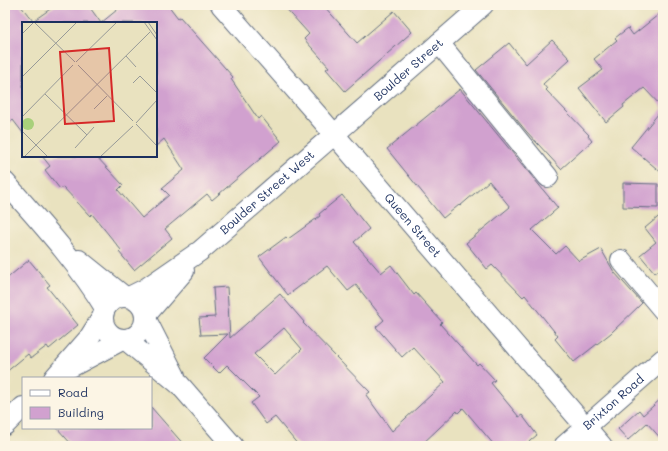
<svg xmlns="http://www.w3.org/2000/svg" width="668" height="451" font-family="Mali,sans-serif">
	<rect width="100%" height="100%" fill="#fcf5e5"/>
	<filter id="ink" filterUnits="userSpaceOnUse"><feTurbulence type="fractalNoise" baseFrequency=".025" numOctaves="2"/><feDisplacementMap in="SourceGraphic" scale="8" xChannelSelector="R" yChannelSelector="G"/><feConvolveMatrix kernelMatrix="1 2 1 2 8 2 1 2 1" color-interpolation-filters="sRGB"/></filter>
	<filter id="wash" filterUnits="userSpaceOnUse"><feTurbulence type="fractalNoise" baseFrequency=".012" numOctaves="4" result="noise"/><feDisplacementMap in="SourceGraphic" scale="16" xChannelSelector="R" yChannelSelector="G"/><feGaussianBlur stdDeviation="0.9" result="paint"/><feColorMatrix in="noise" values="0 0 0 0 0 0 0 0 0 0 0 0 0 0 0 0 0 1.4 0 .05"/><feComposite in="paint" operator="in"/></filter>
	<g filter="url(#wash)">
		<rect width="100%" height="100%" fill="#e9e2bf"/>
		<g id="blocks">
			<path fill="#d1a1cf" fill-rule="evenodd" d="M5 5H20L33 21 56 5H88L101 23H23V133L13 120 5 126Z
				M123 5H168L178 18 180 17 233 77 231 79 258 119 261 116 281 141 212 200 207 194 165 229 172 238 134 270 119 252 121 250 92 214 90 216 63 187 60 189 45 170 50 166 42 156H96L123 185 118 190 142 218 169 195 162 188 184 170 164 139 156 146V23H101Z
				M283 5H323L357 43 394 11 412 32 345 91 326 69 329 67 304 39 309 34Z
				M663 11V174L631 147 663 108 644 88 623 105 624 107 606 122 579 88 603 70 594 59 617 40 615 38 628 28 633 35Z
				M552 40 570 59 543 84 547 89 546 90 589 135 588 136 592 141 561 169 526 131 476 70 509 43 526 64Z
				M460 89 558 208 532 230 556 254 565 246 579 261 601 249 614 272 642 303 611 333 574 362 555 339 558 336 525 295 523 297 492 265 487 269 466 243 510 207 489 181 460 206 459 205 443 218 387 149Z
				M623 183 658 184V208L623 207Z
				M342 195 369 229 354 242 381 273 391 265 414 295 416 293 442 322 440 324 477 365 479 363 495 380 491 383 519 417 522 415 537 435 524 446H495L463 408 458 413 457 411 420 446H299L275 417 266 424 251 403 259 397 227 365 219 373 204 358 228 334 201 335 199 318 215 317 213 288 227 287 230 338 280 294 304 322 303 323 370 392 366 395 392 431 445 382 413 347 402 357 376 327 384 320 356 285 348 291 327 266 288 295 259 257 286 237 288 239 320 216 319 214ZM284 328 302 349 275 375 254 354Z
				M663 213V267L655 273 640 255 656 242 645 228Z
				M29 260 50 285 47 287 78 325 49 349 47 346 31 358 28 354 5 373V280Z
				M663 397V441L647 423 628 440 618 429 639 410 643 415Z
				M151 407 185 446H73L57 428H151Z"/>
		</g>
	</g>
	<g filter="url(#ink)">
		<use href="#blocks" fill-opacity="0" stroke="#636e80" stroke-width="1"/>
		<g fill="none" stroke-linecap="round" stroke-linejoin="round">
			<g stroke="#636e80" stroke-width="22">
				<g id="minor">
					<path id="s1" d="M221 5 321 119 602 446"/>
					<path d="M439 43 548 177"/>
					<path d="M5 182C40 222 77 262 105 308"/>
					<path d="M79 260 125 297"/>
					<path d="M621 260 663 310"/>
					<circle cx="124" cy="318" r="21"/>
					<path id="s2" d="M129 297 145 289 200 251 483 5"/>
					<path d="M146 315 184 271"/>
					<path d="M146 319 175 376"/>
					<path d="M126 340 180 385 233 446"/>
					<path d="M69 368 122 340"/>
					<path d="M54 378 89 338 103 316"/>
					<path d="M5 425 23 407"/>
					<path id="s3" d="M564 446 663 359"/>
				</g>
			</g>
			<use href="#minor" stroke="#fff" stroke-width="20"/>
		</g>
	</g>
	<g text-anchor="middle" stroke-width="3.5" stroke-linejoin="round" paint-order="stroke">
		<g font-size="12" fill="#1b2f5e" stroke="#fcf5e5">
			<text dy="4" stroke="none"><textPath href="#s2" startOffset="361">Boulder Street</textPath></text>
			<text dy="4" stroke="none"><textPath href="#s2" startOffset="174">Boulder Street West</textPath></text>
			<text dy="4" stroke="none"><textPath href="#s1" startOffset="292">Queen Street</textPath></text>
			<text dy="4" stroke="none"><textPath href="#s3" startOffset="66">Brixton Road</textPath></text>
		</g>
	</g>
	<g transform="translate(22 22)">
		<rect width="135" height="135" fill="#e9e2bf"/>
		<path d="M0 102a6 6 0 1 1 12 0a6 6 0 1 1-12 0Z" fill="#a8d07b"/>
		<path fill="none" stroke="#979a98" stroke-width="1" d="M122 0 135 18M126 0 135 13M0 12 12 0 53 40M104 34 114 45M54 40 95 0M56 43 111 99M0 55 55 0M111 61 118 54 135 71M23 72 65 113M72 87 85 74M0 95 51 43M114 101 135 78M114 102 135 124M0 109 14 123M14 123 26 135M53 126 72 105M2 135 128 10M78 135 111 104"/>
		<path fill="#d62828" fill-opacity="0.15" stroke="#d62828" stroke-width="2" d="M87 26 92 99 43 102 38 30Z"/>
		<rect width="135" height="135" fill="none" stroke="#1b2f5e" stroke-width="2"/>
	</g>
	<rect width="668" height="451" fill="none" stroke="#fcf5e5" stroke-width="20"/>
	<rect x="22" y="377" width="130" height="52" fill="#fcf5e5" stroke="#a2a6af"/>
	<rect x="30" y="390" width="20" height="6" fill="#ffffff" stroke="#a2a6af"/>
	<text x="58" y="397" font-size="12" fill="#1b2f5e">Road</text>
	<rect x="30" y="407" width="20" height="12" fill="#d1a1cf" stroke="#a2a6af"/>
	<text x="58" y="417" font-size="12" fill="#1b2f5e">Building</text>
</svg>
